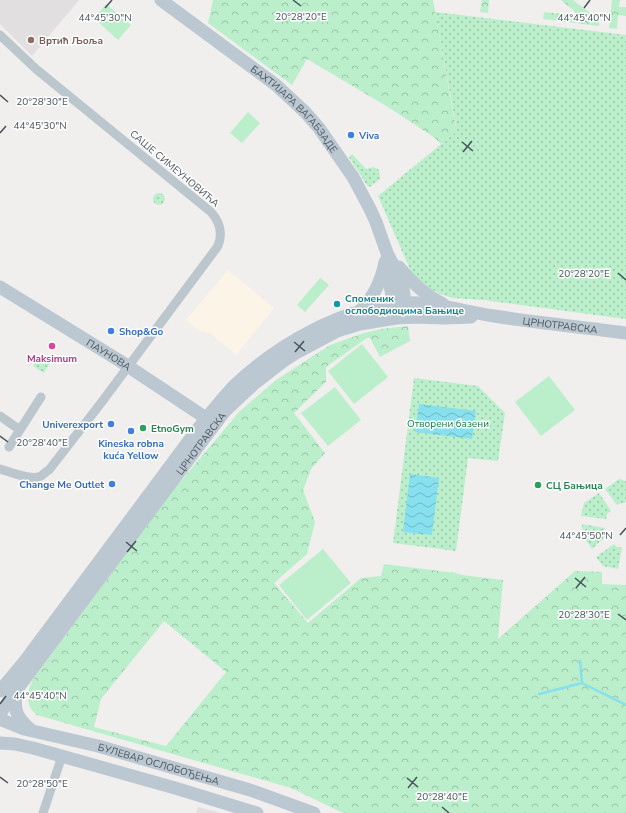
<svg xmlns="http://www.w3.org/2000/svg" width="626" height="813" font-family="'Nunito Sans',sans-serif">
	<defs>
		<pattern id="grass-dots" width="8" height="8" patternUnits="userSpaceOnUse"><rect width="8" height="8" fill="#bbefcb"/><path d="M2 2h.1M6 6h.1" fill="none" stroke="#9ac4a8" stroke-width="1.8" stroke-linecap="round"/></pattern>
		<pattern id="forest-crowns" width="20" height="18" patternUnits="userSpaceOnUse"><rect width="20" height="18" fill="#bbefcb"/><path d="M2 6a3 3 0 1 1 6 0M12 15a3 3 0 1 1 6 0" fill="none" stroke="#9ac4a8"/></pattern>
		<pattern id="water-waves" width="16" height="10" patternUnits="userSpaceOnUse"><rect width="16" height="10" fill="#87e0ed"/><path d="M0 5q4-4 8 0t8 0" fill="none" stroke="#70b8c3"/></pattern>
	</defs>
	<rect width="100%" height="100%" fill="#f1eeee"/>
	<path fill="#fcf4e6" d="M228 270 274 308 236 355 209 332 207 334 203 330 201 332 186 320Z"/>
	<path fill="#e2dfe0" d="M0 0H79L32 56 0 24Z
		M198 807 214 811 220 813H196Z"/>
	<path fill="url(#grass-dots)" d="M435 12 626 35V319L483 300 453 298 440 294 427 287 413 276 378 196 457 131Z
		M352 154 366 169 373 167 378 169 380 174V179L371 186 369 187 366 184 349 157Z
		M153 199a6 6 0 1 1 12 0a6 6 0 1 1-12 0Z
		M38 356 50 363 44 373 33 366Z
		M414 378 478 386 505 413 498 461 468 458 456 551 393 543Z
		M619 479 626 481V501L625 503H622L617 505 605 489Z
		M599 493 611 511 607 514 606 519 581 516 584 503Z
		M582 524 605 528 604 531 607 535 592 549 583 536Z
		M614 544 617 547H622L618 569 603 566 596 557Z"/>
	<path fill="url(#forest-crowns)" fill-rule="evenodd" d="M213 0H433L454 118 457 131 441 144 435 138 388 107 307 59 292 85 208 23Z
		M482 0H489L488 13 480 12Z
		M561 0H573L599 20V26L543 19 544 12 580 16Z
		M612 0H620L619 7H626V16L618 15 617 29 609 28Z
		M408 326 410 341 380 357 370 338H367L326 367V382L294 413 325 453 311 469 303 490 315 522 307 554 274 583 308 623 361 578 381 576 384 564 456 573 463 575 503 580 498 639 575 571 602 572V584L626 585V813H343L291 788 37 715C23 704 27 688 36 675L174 489 239 412 276 380 330 345 364 333 381 329ZM164 621 226 672 166 746 94 727 101 699Z"/>
	<path fill="#bbefcb" d="M106 4 131 25 118 40 94 18Z
		M248 112 260 123 242 143 230 133Z
		M320 278 329 285 305 312 297 305Z
		M362 344 388 377 354 404 328 371Z
		M549 376 575 410 541 436 515 402Z
		M335 387 361 420 328 446 301 413Z
		M323 549 351 583 307 620 279 585Z"/>
	<path fill="url(#water-waves)" d="M419 404 476 411 472 439 415 432Z
		M410 474 439 478 432 535 403 532Z"/>
	<g fill="none" stroke-linecap="round" stroke-linejoin="round">
		<path stroke="#87e0ed" stroke-width="2.5" d="M580 661 582 683
			M539 694 582 683 626 705"/>
		<path stroke="#bcc7cd" stroke-width="9" d="M0 35 36 69 211 212C220 222 223 233 218 246L101 403 49 470C46 471 44 474 41 476 31 481 10 472 0 469
			M0 416 20 430
			M9 447 41 397
			M43 813 62 756"/>
		<g stroke="#bbc8d2" stroke-width="13">
			<path id="s1" d="M161 0 276 85 305 112 319 128 353 177 370 209 376 222 387 253 396 270 402 284 404 294V310"/>
			<path d="M387 259V269L395 312"/>
			<path d="M399 267C411 282 425 295 443 304"/>
			<path id="s2" d="M0 287 120 361 212 422"/>
			<path d="M360 311C374 296 381 282 385 262"/>
			<path d="M18 689C12 709 16 717 31 730"/>
			<path id="s3" d="M0 691 25 661 197 430C209 415 221 400 234 386 278 344 343 307 405 303 415 302 425 304 435 305 455 308 474 313 494 316 538 323 582 327 626 333"/>
			<path id="s4" d="M0 714 9 700 206 436 225 411 243 394 255 383 282 362 294 354 337 331 360 324 396 318 416 317 444 318 471 317"/>
			<path id="s5" d="M2 720 24 729 98 746 250 790 314 813"/>
			<path d="M0 743 15 744 33 748 175 788 257 813"/>
		</g>
	</g>
	<path fill="none" stroke="#46535b" stroke-width="1.5" d="M293 0 301 6M105 8 112 0M584 8 590 0M0 95 8 102M0 133 6 126M462 142 473 151M463 152 472 141M618 273 626 280M294 342 305 351M295 352 304 341M0 436 8 442M620 535 626 528M126 542 137 551M127 552 136 541M575 578 586 587M576 588 585 577M618 614 626 620M0 704 6 696M0 777 8 783M407 778 418 787M408 788 417 777M442 807 449 813"/>
	<circle fill="#8d6e63" stroke="#fff" stroke-width="1.5" cx="31" cy="40" r="4"/>
	<g fill="#3f7fe0" stroke="#fff" stroke-width="1.5">
		<circle cx="351" cy="135" r="4"/>
		<circle cx="111" cy="331" r="4"/>
		<circle cx="111" cy="424" r="4"/>
		<circle cx="131" cy="431" r="4"/>
		<circle cx="112" cy="484" r="4"/>
	</g>
	<circle fill="#0f9aa8" stroke="#fff" stroke-width="1.5" cx="337" cy="304" r="4"/>
	<circle fill="#d1479c" stroke="#fff" stroke-width="1.5" cx="52" cy="346" r="4"/>
	<g fill="#2e9e5b" stroke="#fff" stroke-width="1.5">
		<circle cx="143" cy="428" r="4"/>
		<circle cx="538" cy="485" r="4"/>
	</g>
	<g text-anchor="middle" stroke-width="3" stroke-linejoin="round" paint-order="stroke">
		<g font-size="10" font-weight="bold" fill="#785e54" stroke="#fff" text-anchor="start">
			<text x="39" y="44">Вртић Љоља</text>
		</g>
		<g font-size="10" fill="#46535b" stroke="#fff">
			<text dy="4" stroke="none"><textPath href="#s1" startOffset="173">БАХТИЈАРА ВАГАБЗАДЕ</textPath></text>
			<text transform="translate(175 168) rotate(40)" y="4">САШЕ СИМЕУНОВИЋА</text>
			<text dy="4" stroke="none"><textPath href="#s3" startOffset="735">ЦРНОТРАВСКА</textPath></text>
			<text dy="4" stroke="none"><textPath href="#s2" startOffset="128">ПАУНОВА</textPath></text>
			<text dy="4" stroke="none"><textPath href="#s4" startOffset="337">ЦРНОТРАВСКА</textPath></text>
			<text dy="4" stroke="none"><textPath href="#s5" startOffset="163">БУЛЕВАР ОСЛОБОЂЕЊА</textPath></text>
		</g>
		<g font-size="10" font-weight="bold" fill="#366cbe" stroke="#fff" text-anchor="start">
			<text x="359" y="139">Viva</text>
			<text x="119" y="335">Shop&amp;Go</text>
			<text x="103" y="428" text-anchor="end">Univerexport</text>
			<text x="131" y="447" text-anchor="middle">Kineska robna<tspan x="131" dy="12">kuća Yellow</tspan></text>
			<text x="104" y="488" text-anchor="end">Change Me Outlet</text>
		</g>
		<g font-size="10" font-weight="bold" fill="#0d838f" stroke="#fff" text-anchor="start">
			<text x="345" y="302">Споменик<tspan x="345" dy="12">ослободиоцима Бањице</tspan></text>
		</g>
		<g font-size="10" font-weight="bold" fill="#b23c85" stroke="#fff">
			<text x="52" y="362">Maksimum</text>
		</g>
		<g font-size="10" fill="#157e42" stroke="#fff">
			<text x="448" y="427">Отворени базени</text>
		</g>
		<g font-size="10" font-weight="bold" fill="#27864d" stroke="#fff" text-anchor="start">
			<text x="151" y="432">EtnoGym</text>
			<text x="546" y="489">СЦ Бањица</text>
		</g>
	</g>
	<g font-size="10" text-anchor="middle" fill="#46535b" stroke="#fff" stroke-width="3" stroke-linejoin="round" paint-order="stroke">
		<text x="301" y="20">20°28'20"E</text>
		<text x="105" y="21">44°45'30"N</text>
		<text x="584" y="21">44°45'40"N</text>
		<text x="42" y="105">20°28'30"E</text>
		<text x="40" y="129">44°45'30"N</text>
		<text x="584" y="277">20°28'20"E</text>
		<text x="42" y="446">20°28'40"E</text>
		<text x="586" y="539">44°45'50"N</text>
		<text x="584" y="618">20°28'30"E</text>
		<text x="40" y="699">44°45'40"N</text>
		<text x="42" y="787">20°28'50"E</text>
		<text x="442" y="800">20°28'40"E</text>
	</g>
</svg>
